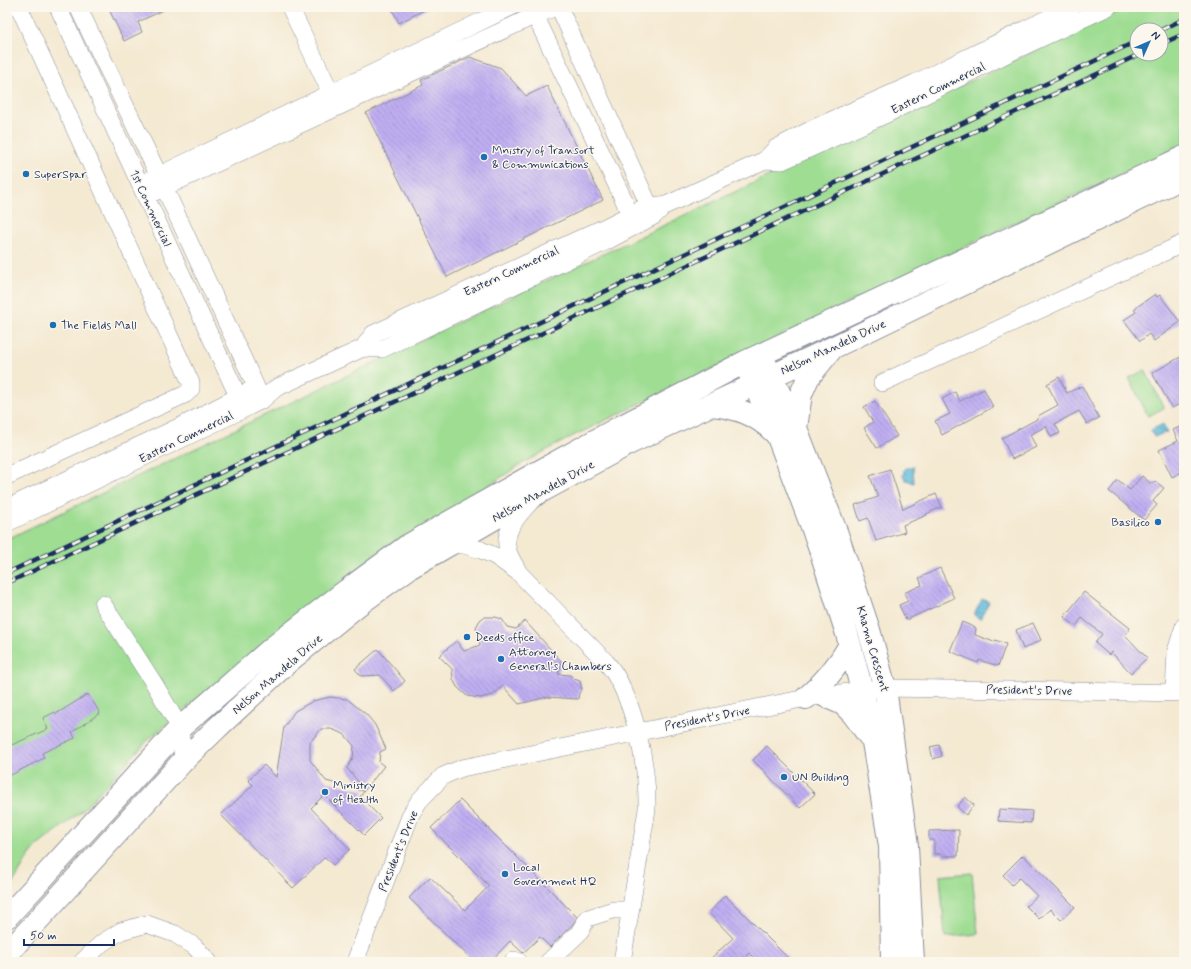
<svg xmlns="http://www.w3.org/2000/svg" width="1191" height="969" font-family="Mynerve,sans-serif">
	<defs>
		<pattern id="water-ripples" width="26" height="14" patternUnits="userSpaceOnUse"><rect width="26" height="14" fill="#58b7d7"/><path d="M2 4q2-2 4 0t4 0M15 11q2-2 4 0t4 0" fill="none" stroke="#4895b2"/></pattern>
		<pattern id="building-back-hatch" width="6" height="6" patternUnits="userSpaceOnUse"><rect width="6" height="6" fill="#c0aef2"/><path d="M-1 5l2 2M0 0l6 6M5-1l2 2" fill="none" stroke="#9b8ec7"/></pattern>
	</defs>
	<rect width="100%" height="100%" fill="#fbf7ec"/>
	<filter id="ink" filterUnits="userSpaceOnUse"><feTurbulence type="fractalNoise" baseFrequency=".025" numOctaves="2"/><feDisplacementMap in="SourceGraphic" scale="8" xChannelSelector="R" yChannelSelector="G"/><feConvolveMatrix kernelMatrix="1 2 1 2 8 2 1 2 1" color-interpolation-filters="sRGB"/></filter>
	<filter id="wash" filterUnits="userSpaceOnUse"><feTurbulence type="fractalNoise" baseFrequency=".012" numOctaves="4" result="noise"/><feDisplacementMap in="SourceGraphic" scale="16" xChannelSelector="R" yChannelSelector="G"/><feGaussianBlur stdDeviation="0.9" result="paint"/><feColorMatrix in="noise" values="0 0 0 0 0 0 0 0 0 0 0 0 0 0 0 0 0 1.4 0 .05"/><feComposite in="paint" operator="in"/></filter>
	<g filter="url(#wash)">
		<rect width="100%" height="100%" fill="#f4e9d1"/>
		<path fill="#9edd92" stroke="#5c8678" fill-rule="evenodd" d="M1128 7H1184V145L1006 227 573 436 523 463 459 505 226 675 148 740 81 812 37 846 29 856 7 893V539L448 327ZM1137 30H1161V54H1137Z
			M1145 370 1164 408 1148 416 1129 378Z
			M972 873 978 934 945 937 940 876Z"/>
		<path fill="url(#water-ripples)" stroke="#3a739a" d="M1163 424 1167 432 1154 437 1151 430Z
			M913 466 914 483 906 480 903 476 904 469Z
			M982 599 989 602 980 619 974 615Z"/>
		<g id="blocks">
			<path fill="url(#building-back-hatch)" d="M108 7H170L138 22 142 32 124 41Z
				M391 7H430L399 23Z
				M470 57 501 68 526 96 547 86 603 200 447 277 366 113 423 85 421 80Z
				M1155 294 1157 297 1160 295 1180 322 1154 341 1149 334 1140 341 1124 320 1136 312 1134 309Z
				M1184 355V402L1172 408 1152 373Z
				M1059 377 1067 393 1082 386 1099 418 1087 424 1079 411 1055 424 1060 433 1051 437 1046 426 1030 435 1036 447 1012 459 1002 438 1039 418 1038 416 1058 405 1047 384Z
				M984 389 993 407 942 435 935 421 950 414 942 399 955 392 960 401Z
				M875 401 897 436 877 448 864 428 873 422 864 407Z
				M1184 425V471L1172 477 1159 450 1178 441 1173 430Z
				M890 469 903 509 936 494 942 507 926 514 927 515 903 525 905 532 876 541 868 518 860 521 855 505 878 497 870 476Z
				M1142 476 1152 484 1155 481 1164 488 1153 501 1157 505 1144 520 1109 491 1118 480 1130 490Z
				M940 568 954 598 906 620 899 605 908 601 904 593 922 585 919 578Z
				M1084 592 1130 628 1125 635 1147 658 1131 673 1111 652 1109 655 1095 643 1102 634 1082 618 1076 626 1064 617Z
				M484 617H495L502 619 507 627 516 629 525 621 562 662 558 674 570 675 574 679 580 681 582 690 579 693 578 699 547 697 519 704 503 686 493 695 480 698 467 696 457 687 453 679 452 669 439 656 456 641 464 651 480 645 476 627 480 620Z
				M962 622 976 628 975 635 994 642 995 640 1006 644 998 666 979 660 978 663 950 651Z
				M1033 623 1041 640 1023 649 1016 630Z
				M378 649 405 681 394 691 380 675 361 676 355 669Z
				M88 694 100 713 72 732 75 738 42 753 44 758 7 777V747L48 729 43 718 55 712 56 714Z
				M330 697 347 699 366 714 375 725 386 749 380 752 379 762 384 766 365 790 347 768 353 758 354 746 344 734 331 729H321L310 742V760L326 781 364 791 360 797 381 818 364 835 324 795 311 808 350 849 333 865 325 857 293 888 221 815 253 785 248 780 264 765 276 777 284 727 295 711 313 701Z
				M939 745 942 756 933 759 930 747Z
				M767 746 815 794 800 808 753 760Z
				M965 797 974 805 966 815 957 807Z
				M460 800 577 917 572 925 550 947 540 937 523 953 510 941 490 962H474L409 898 430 877 465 910 489 886 431 828Z
				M999 809 1032 811 1031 823 998 821Z
				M959 830 958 856H943V854H934V840H929V831Z
				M1023 855 1075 907 1061 920 1050 909 1039 919 1026 906 1037 896 1019 878 1012 885 1003 875Z
				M725 895 792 962H758L749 953 740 962H707L733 938 709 913Z"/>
		</g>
	</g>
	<g filter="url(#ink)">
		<use href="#blocks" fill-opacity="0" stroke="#888c98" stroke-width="1"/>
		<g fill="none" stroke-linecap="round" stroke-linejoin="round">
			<g stroke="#888c98" stroke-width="18">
				<path id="minor" d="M58 7 244 409
					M78 7 159 176 262 400
					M290 7 331 93
					M531 7 623 198 634 225
					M559 7 653 214
					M765 160 782 161 889 113 1009 53 1108 7
					M149 180 511 7
					M146 196 536 15 556 7
					M363 348 373 334 603 228 649 205 664 206
					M882 383 1184 243
					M7 476 186 394 191 389V383L19 7
					M7 508 181 426 247 392
					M7 523 244 409 262 400 276 388 363 348 382 349 605 242 654 216 664 206 765 160 776 148 814 128 915 83 1071 7
					M446 546 461 544 481 550 495 556 518 572 606 662C634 694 648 767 647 809L622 962
					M518 571C515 565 510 558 508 551 502 530 519 515 532 500
					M103 604 155 685 180 728 183 761
					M1174 693 1176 651 1184 626
					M82 962 102 943 121 931 147 924 175 934 194 946 209 962
					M355 962 411 814 419 801 443 776 462 768 806 698 862 690 885 688 1184 693
					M512 962 514 960 519 962
					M548 962 578 934 588 918 613 910H630"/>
			</g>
			<g stroke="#888c98" stroke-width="24">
				<path id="major" d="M765 363 796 428 837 534 869 630 885 688 907 846 913 962
					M749 372 778 437 817 540 847 634 862 690 873 742 890 846 892 962
					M711 405C737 407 757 415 775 433
					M796 428 801 394 808 378 830 351
					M825 696 843 704 853 714 869 736
					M806 698C824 683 838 666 850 645
					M7 917 180 728 272 648 347 590 407 546 531 476 622 426 745 362 1184 157
					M7 954 183 761 218 727 288 662 358 605 409 568 540 492 630 443 834 347 1184 177"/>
			</g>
			<use href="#minor" stroke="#fff" stroke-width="17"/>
			<use href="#major" stroke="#fff" stroke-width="22"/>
			<g stroke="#1b2f5e" stroke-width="4.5">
				<path id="rail" d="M1161 30 1184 19
					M1161 44 1184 34
					M7 573 1137 41
					M7 583 1140 54"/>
			</g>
			<use href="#rail" stroke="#fbf7ec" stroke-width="3" stroke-dasharray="9" stroke-linecap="butt"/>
		</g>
	</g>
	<g fill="#1f6fb2" stroke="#fbf7ec" stroke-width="1.5">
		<circle cx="484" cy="157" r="4"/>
		<circle cx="26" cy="174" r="4"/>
		<circle cx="53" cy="325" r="4"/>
		<circle cx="1158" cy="522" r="4"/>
		<circle cx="467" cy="637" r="4"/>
		<circle cx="501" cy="659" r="4"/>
		<circle cx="784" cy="777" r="4"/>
		<circle cx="325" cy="792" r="4"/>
		<circle cx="505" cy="874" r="4"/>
	</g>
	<g text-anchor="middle" stroke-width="3" stroke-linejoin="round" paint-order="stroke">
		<g font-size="12" fill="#1b2f5e" stroke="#fbf7ec">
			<text transform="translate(938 88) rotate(-26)" y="4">Eastern Commercial</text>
			<text transform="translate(151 208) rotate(65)" y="4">1st Commercial</text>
			<text transform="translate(511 271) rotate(-25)" y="4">Eastern Commercial</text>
			<text transform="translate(833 347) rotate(-25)" y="4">Nelson Mandela Drive</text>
			<text transform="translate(186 437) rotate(-26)" y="4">Eastern Commercial</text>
			<text transform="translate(543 491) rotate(-29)" y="4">Nelson Mandela Drive</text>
			<text transform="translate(873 649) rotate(74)" y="4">Khama Crescent</text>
			<text transform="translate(277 674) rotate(-41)" y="4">Nelson Mandela Drive</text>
			<text transform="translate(1029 690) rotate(1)" y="4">President's Drive</text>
			<text transform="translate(707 718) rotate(-11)" y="4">President's Drive</text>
			<text transform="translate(398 851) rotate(-68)" y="4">President's Drive</text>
		</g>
		<g font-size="12" fill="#1b2f5e" stroke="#fbf7ec" text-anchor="start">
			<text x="492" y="154">Mnistry of Transort<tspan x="492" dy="14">&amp; Communications</tspan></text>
			<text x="34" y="178">SuperSpar</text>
			<text x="61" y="329">The Fields Mall</text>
			<text x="1150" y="526" text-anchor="end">Basilico</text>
			<text x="475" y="641">Deeds office</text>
			<text x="509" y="656">Attorney<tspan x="509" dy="14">General's Chambers</tspan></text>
			<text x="792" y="781">UN Building</text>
			<text x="333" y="789">Ministry<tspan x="333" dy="14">of Health</tspan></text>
			<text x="513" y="871">Local<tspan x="513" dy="14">Government HQ</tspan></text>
		</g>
	</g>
	<rect width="1191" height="969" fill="none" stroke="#fbf7ec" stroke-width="24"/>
	<g transform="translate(1149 42) rotate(45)"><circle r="19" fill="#fbf7ec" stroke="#a1a7b3"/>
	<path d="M0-3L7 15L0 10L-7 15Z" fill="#1f6fb2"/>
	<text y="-6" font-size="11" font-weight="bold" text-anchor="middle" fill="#1b2f5e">N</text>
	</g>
	<path d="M24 939v6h90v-6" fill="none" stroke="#1b2f5e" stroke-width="2"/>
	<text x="30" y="939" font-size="12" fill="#1b2f5e" stroke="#fbf7ec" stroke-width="3" paint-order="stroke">50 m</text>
</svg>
